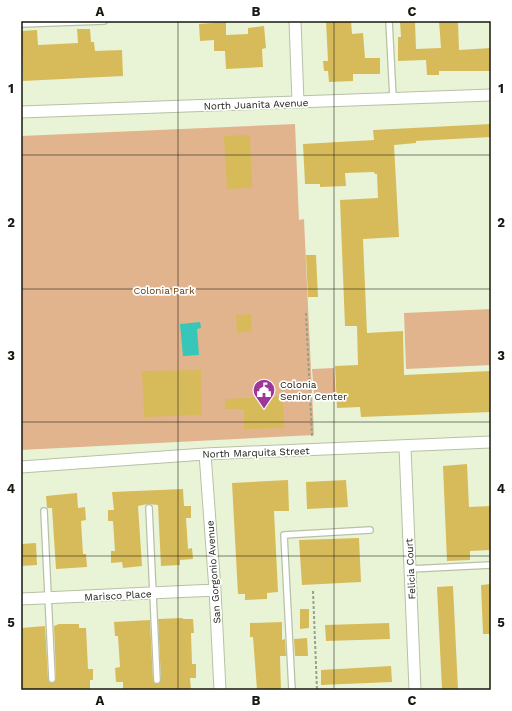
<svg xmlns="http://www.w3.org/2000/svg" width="512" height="711" font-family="'Work Sans',sans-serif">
	<rect width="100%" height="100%" fill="#e9f4d7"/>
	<path fill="#e1b48e" d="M295 124 299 220 304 219 314 435 21 450V136Z
		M491 309V365L406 369 404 313Z
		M334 368 336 394 314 395 312 369Z"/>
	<path fill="#36c7b8" d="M200 322 201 328 197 329 199 355 183 356 180 324Z"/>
	<path fill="#d7bb5a" d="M326 21H351L352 34 363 33 365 58H380V74H353V81L329 82 328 71H324L323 61H328Z
		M400 21H415L416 49 441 48 439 21H458L459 50 491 48V71H439V75H427L426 60 398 61V37H401Z
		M226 22V35L248 34V28L264 26 266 48 262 49 263 67 226 69 225 51H214V40L200 41 199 24Z
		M77 29H90L91 42H94L95 51 122 50 123 76 23 81 21 31 37 30 38 45 78 43Z
		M491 124V137L416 141V143L394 145 399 237 363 239 367 333 403 331 404 375 491 371V412L361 417 360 407 337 408 335 366 358 365 357 326H345L340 200 378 198 377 174H375L374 172 345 173 346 186 320 187V184H305L303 144 374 140 373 130Z
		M250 135 252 188 227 189 224 136Z
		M306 255H316L318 297H308Z
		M251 314 252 331 237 333 236 315Z
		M201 370 202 415 144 417 142 371Z
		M283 396 284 428 244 429V409H225V399Z
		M467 464 469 507 491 506V550L470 551V560L447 561 443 466Z
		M288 480 289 511H274L278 592 267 593V599L245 600V594H238L232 483Z
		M346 480 348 507 307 509 306 482Z
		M183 489 184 506H191V518H186L188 549 192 548 193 559 180 560V565L161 566 158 505 148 504 138 506 142 566 123 568 122 562 111 563V551H115L113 521H108V510H114L112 492Z
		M77 493 78 508 85 507 86 520 81 521 83 554H86L87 567 56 569 52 508H47L46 496Z
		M359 538 361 582 302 585 299 540Z
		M36 543 37 565 21 566V544Z
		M491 584V634H483L481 585Z
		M453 586 458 690H442L437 587Z
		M300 609H309V628L300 629Z
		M183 618V619H193L194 633H191L192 664H196V678H190L191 690H123V682H116L115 668 120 667 118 636H115L114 622 150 620 153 680 158 684 161 680 158 619Z
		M282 622V640L285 639 286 656H280L281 690H257L253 637H250V623Z
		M389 623 390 639 326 641 325 625Z
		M59 624H79V628H86L88 669H93V680H90V690H21V628L45 626 48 679 53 683 56 679 54 626Z
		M307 638 308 656H295L294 639Z
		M391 666 392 682 321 685V670Z"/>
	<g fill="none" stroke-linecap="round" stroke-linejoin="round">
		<g stroke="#b7c1a5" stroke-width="8">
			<path id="service" d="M389 21 393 98
				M21 24 104 21
				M149 508 157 680
				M44 511 52 679
				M410 569 491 565
				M292 690 284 535 370 530"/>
		</g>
		<g stroke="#b7c1a5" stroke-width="13">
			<path id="minor" d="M295 21 298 102
				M21 112 491 95
				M405 447 415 690
				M205 454 215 590 220 690
				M21 467 205 454 491 442
				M21 599 215 590"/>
		</g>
		<path stroke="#989f8a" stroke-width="2" stroke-dasharray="3 2" stroke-linecap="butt" d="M306 313 312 436
			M313 591 317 690"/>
		<use href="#service" stroke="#fff" stroke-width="5.5"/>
		<use href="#minor" stroke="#fff" stroke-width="11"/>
	</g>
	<path fill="none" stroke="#16190f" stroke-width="1" stroke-opacity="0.55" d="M178 21V690M334 21V690M21 155H491M21 289H491M21 422H491M21 556H491"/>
	<defs>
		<g id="civic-pin" transform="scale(1.15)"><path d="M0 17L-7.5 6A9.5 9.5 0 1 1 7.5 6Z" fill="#9e3598" stroke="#fff"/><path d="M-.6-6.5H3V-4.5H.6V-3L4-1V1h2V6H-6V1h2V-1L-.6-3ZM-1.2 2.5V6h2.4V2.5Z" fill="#fff"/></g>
	</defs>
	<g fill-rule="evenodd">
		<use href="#civic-pin" x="264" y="390"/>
	</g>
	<g text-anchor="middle" stroke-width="3.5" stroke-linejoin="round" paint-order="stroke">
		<g font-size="10" fill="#16190f" stroke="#fff">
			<text transform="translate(256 104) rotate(-2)" y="4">North Juanita Avenue</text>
			<text transform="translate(256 452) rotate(-2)" y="4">North Marquita Street</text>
			<text transform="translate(410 569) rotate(-93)" y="4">Felicia Court</text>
			<text transform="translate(213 572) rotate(-94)" y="4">San Gorgonio Avenue</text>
			<text transform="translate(118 595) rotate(-3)" y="4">Marisco Place</text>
		</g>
		<g font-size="10" fill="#6a3c04" stroke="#fff">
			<text x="164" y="294">Colonia Park</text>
		</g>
		<g font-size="10" fill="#16190f" stroke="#fff" text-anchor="start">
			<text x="280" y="388">Colonia<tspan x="280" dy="12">Senior Center</tspan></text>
		</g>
	</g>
	<rect width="512" height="711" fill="none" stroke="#ffffff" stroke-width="44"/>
	<rect x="22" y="22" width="468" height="667" fill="none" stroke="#16190f" stroke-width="1.5"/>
	<g font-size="13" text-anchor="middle" font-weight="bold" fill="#16190f">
		<text x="100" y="16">A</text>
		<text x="256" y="16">B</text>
		<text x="412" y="16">C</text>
		<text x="11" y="93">1</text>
		<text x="501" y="93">1</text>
		<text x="11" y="227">2</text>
		<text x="501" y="227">2</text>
		<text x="11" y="360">3</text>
		<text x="501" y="360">3</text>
		<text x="11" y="493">4</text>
		<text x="501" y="493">4</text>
		<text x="11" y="627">5</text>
		<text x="501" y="627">5</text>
		<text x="100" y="705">A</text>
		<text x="256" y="705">B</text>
		<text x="412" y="705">C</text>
	</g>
</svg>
